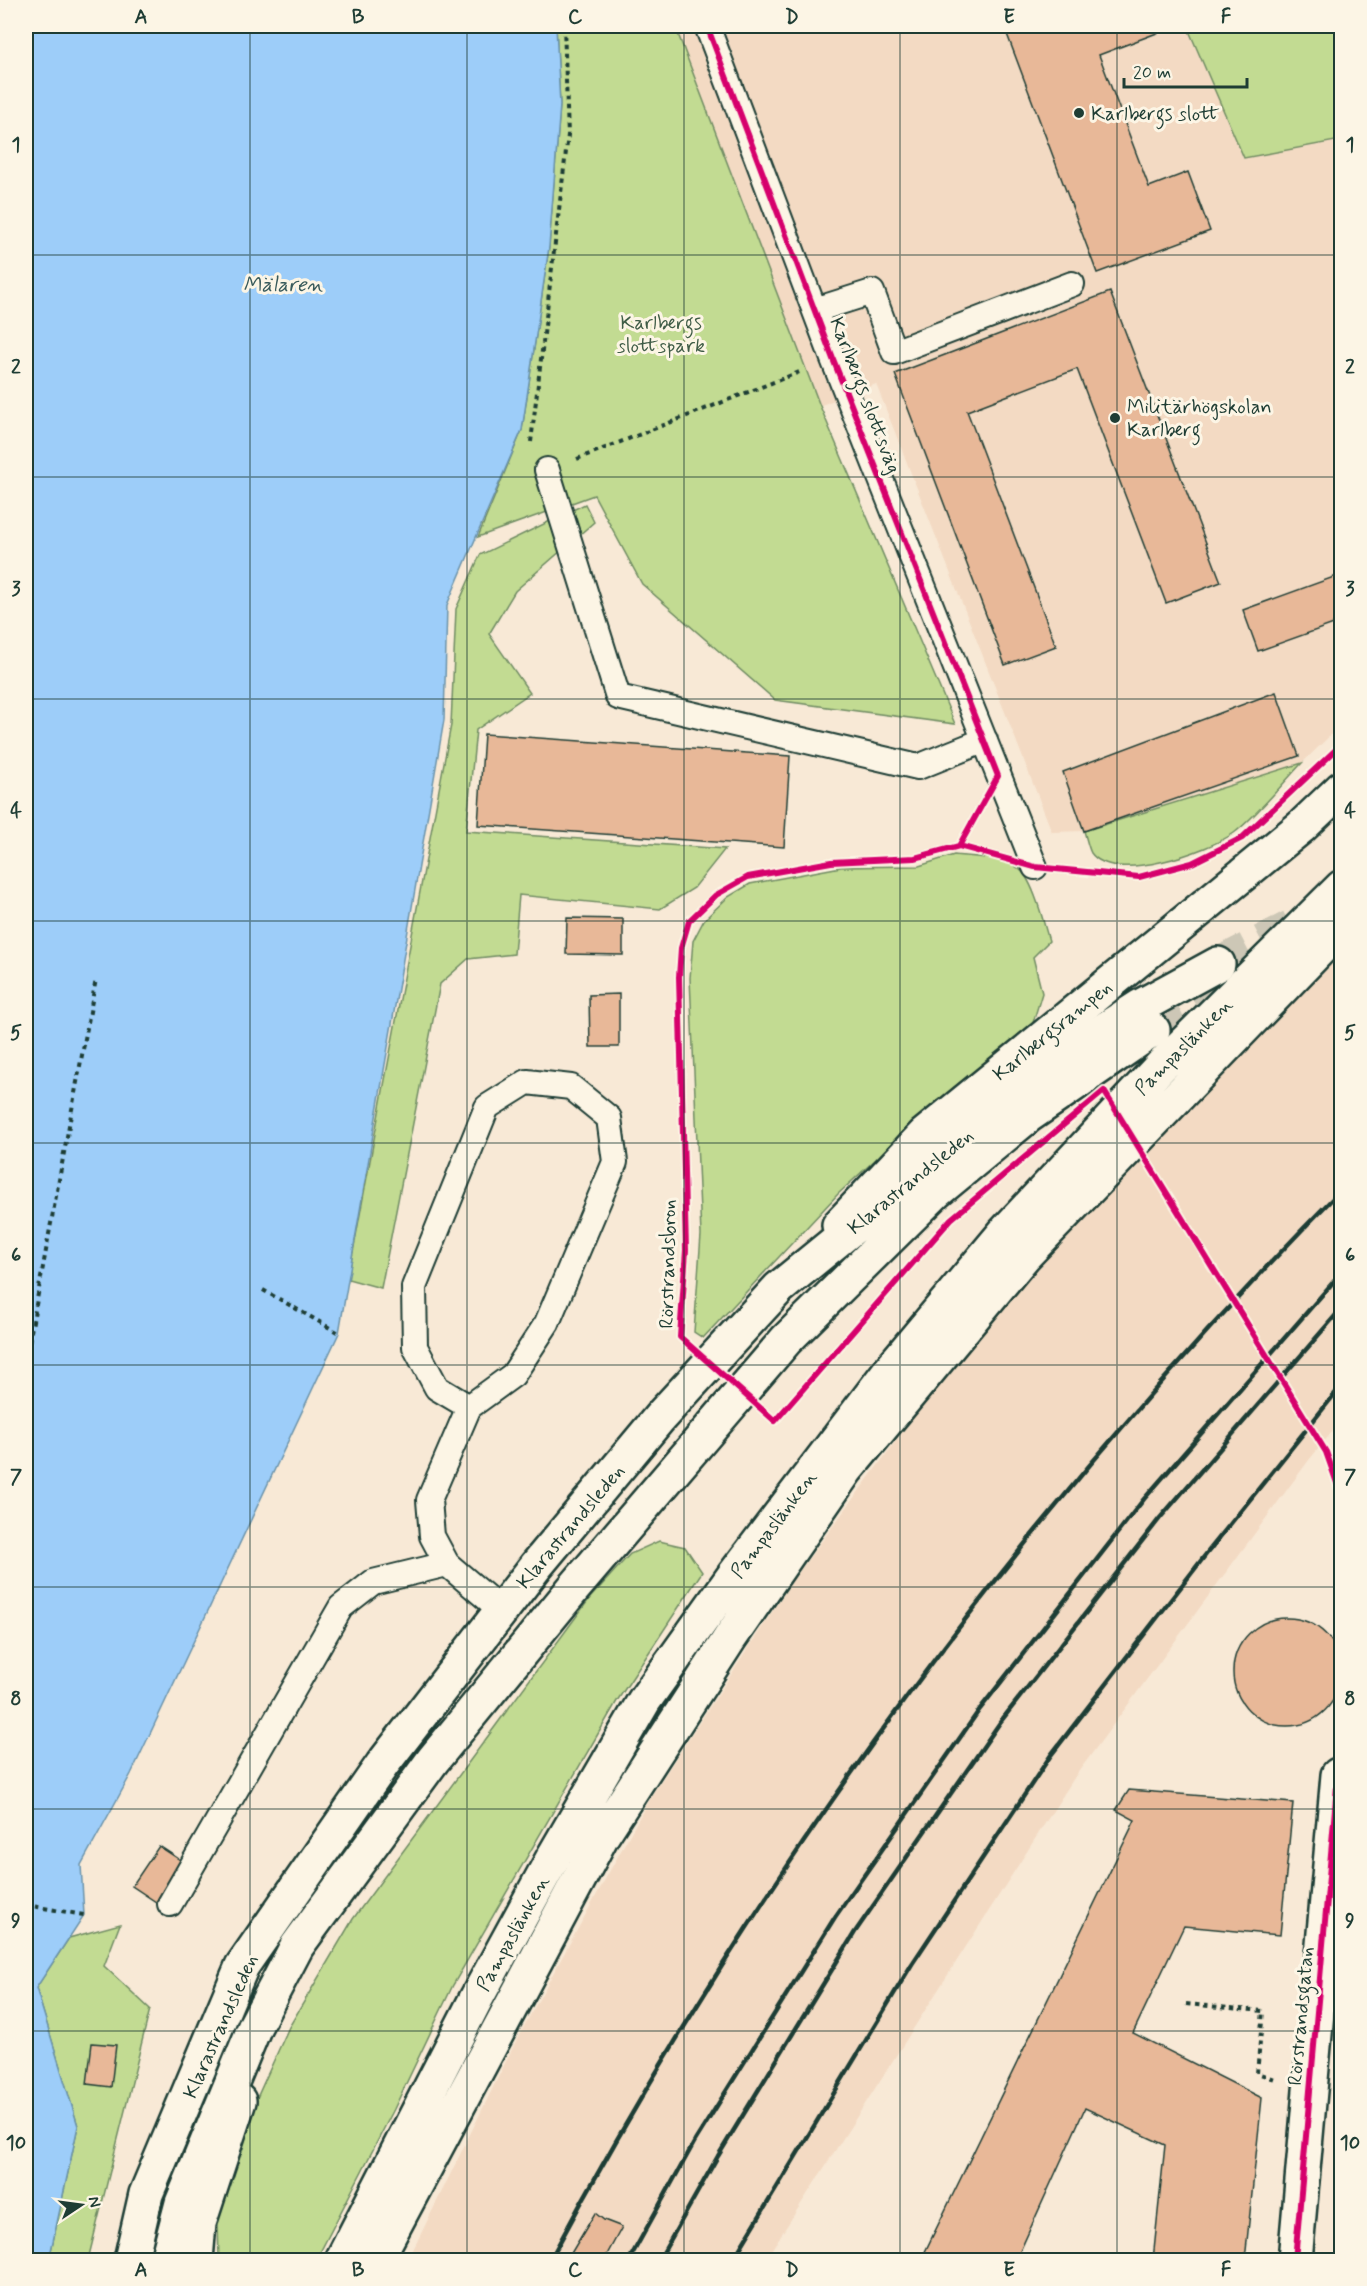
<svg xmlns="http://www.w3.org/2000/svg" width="1367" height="2286" font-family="Mynerve,sans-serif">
	<rect width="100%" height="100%" fill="#f8e9d6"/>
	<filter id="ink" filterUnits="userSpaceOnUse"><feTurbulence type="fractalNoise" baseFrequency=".0167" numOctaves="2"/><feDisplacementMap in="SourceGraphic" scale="12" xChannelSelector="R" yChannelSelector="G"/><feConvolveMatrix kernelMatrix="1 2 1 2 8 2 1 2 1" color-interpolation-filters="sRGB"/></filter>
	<g filter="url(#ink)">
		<path fill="#f3dac3" d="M556 26H1341V725L1302 763 1084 831 1052 832 876 384 478 537 522 430 549 247 560 105Z
			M1341 946V1421L1309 1460 1076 1775 765 2260H408L517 2039 650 1798 793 1580 959 1356 1211 1079Z"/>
		<path fill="#c2db92" stroke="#708c63" stroke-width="1.5" d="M556 26H675L820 406 955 724 775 700 642 584 594 495 478 537 522 430 549 247 560 105Z
			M1187 26H1341V140L1244 158Z
			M585 504 594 522 515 591 489 634 530 693 476 730 466 831 725 849 694 888 660 909 519 895 514 954 468 959 440 984 381 1288 348 1279 451 725 456 609 480 555Z
			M1302 763C1284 782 1254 819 1234 833 1208 851 1114 885 1091 853 1088 847 1086 837 1084 831Z
			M954 855C974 857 1001 857 1018 868 1033 878 1044 924 1049 941L1033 957 1042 993 1032 1026 953 1088 838 1194 703 1338 694 1332 701 1235 690 978 693 941 704 920 728 897 750 884 841 867 919 866Z
			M659 1541 685 1547 702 1572 617 1701 453 1985 394 2109 316 2260H219L218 2222 227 2164 289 2027 353 1919 590 1598 630 1554Z
			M120 1924 104 1966 150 2009 88 2260H49L78 2126 36 1988 69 1938Z"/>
		<path fill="#9dcdf9" stroke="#6b93aa" stroke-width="1.5" d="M26 26H556L560 105 549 247 522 430 447 605 444 720 339 1333 131 1774 81 1865 84 1915 36 1988 78 2126 49 2260H26Z"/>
		<path fill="#e8b898" stroke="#1f3d34" stroke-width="1.5" d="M1004 26H1169L1170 28 1099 55 1149 187 1188 172 1210 231 1097 273Z
			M1110 292 1221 582 1166 603 1077 369 967 411 1056 646 1005 665 895 374Z
			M1342 574V621L1258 651 1243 610Z
			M1276 692 1299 756 1084 831 1063 772Z
			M484 734 790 756 784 847 478 825Z
			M567 918 623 919V955L566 954Z
			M619 994V1047H590L589 995Z
			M1233 1672a54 54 0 1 1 108 0a54 54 0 1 1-108 0Z
			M1129 1790 1293 1803 1280 1935 1184 1926 1133 2033 1262 2098 1245 2260H1153L1165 2145 1085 2108 1016 2260H921L1135 1820 1116 1810Z
			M159 1846 182 1861 156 1902 132 1886Z
			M92 2043 116 2045 111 2087 87 2084Z
			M595 2213 604 2220 622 2227 604 2260H567Z"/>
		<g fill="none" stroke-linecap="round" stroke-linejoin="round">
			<path stroke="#cdc7b6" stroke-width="33" stroke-dasharray="33 16" stroke-linecap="butt" d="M1218 964 1305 919
				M1153 1030 1235 990"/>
			<g stroke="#1f3d34" stroke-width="28">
				<path id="service" d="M707 26 833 359 1035 867
					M815 310 872 292 894 352 1072 284
					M547 470 618 697 918 767 985 740
					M469 1407 437 1388 415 1347 414 1287 487 1107 527 1082 571 1087 609 1118 615 1162 547 1323 513 1375 469 1407 429 1500 432 1536 447 1564 501 1610
					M170 1904 341 1607 373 1582 447 1564"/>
			</g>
			<g stroke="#1f3d34" stroke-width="38">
				<path id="minor" d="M1295 2260 1338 1775"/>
			</g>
			<g stroke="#1f3d34" stroke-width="38">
				<path id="secondary" d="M839 1225 924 1135 1301 827 1342 788
					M196 2260 199 2223 239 2101
					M342 2260 477 1997 555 1854 644 1701 734 1575 893 1366 1005 1232 1161 1066 1342 887
					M376 2260 602 1836 730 1638 846 1470 1024 1256 1342 926"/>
			</g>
			<g stroke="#1f3d34" stroke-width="38">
				<path id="trunk" d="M131 2260 146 2194 242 1966 382 1765 536 1566 661 1416 779 1288 975 1128 1074 1049 1141 1006 1218 964
					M167 2260 182 2203 255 2026 297 1946 433 1760 573 1589 786 1340 936 1192 1028 1116 1153 1030"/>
			</g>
			<path stroke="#1f3d34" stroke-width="4" stroke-dasharray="4.5 4.5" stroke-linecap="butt" d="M531 442 568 135 564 26
				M577 459 802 371
				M263 1290 339 1333
				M26 1359 96 979
				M26 1905 84 1915
				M1186 2004 1263 2011 1257 2073 1275 2079"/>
			<use href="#service" stroke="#fcf5e5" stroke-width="24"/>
			<use href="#minor" stroke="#fcf5e5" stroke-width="33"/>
			<use href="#secondary" stroke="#fcf5e5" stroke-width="33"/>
			<use href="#trunk" stroke="#fcf5e5" stroke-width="33"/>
			<path stroke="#1f3d34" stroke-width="4.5" d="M550 2260C760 1868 1028 1506 1342 1189
				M629 2260 695 2141 835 1917 980 1709 1144 1499 1342 1272
				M659 2260 718 2156 855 1932 1001 1721 1160 1518 1342 1308
				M733 2260 912 1964 1051 1755 1207 1553 1342 1385"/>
			<g stroke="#fcf5e5" stroke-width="10">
				<path id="cycleway" d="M707 26 833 359 998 776 959 846 915 858 831 862 748 877 716 895 689 921 681 948 679 977 686 1250 680 1337 775 1421 951 1219 1104 1091 1326 1452 1342 1497
					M959 846 1035 867 1139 877 1192 863 1242 838 1342 744
					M1295 2260 1338 1775 1342 1771"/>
			</g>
			<use href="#cycleway" stroke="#d6006c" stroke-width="6"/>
		</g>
	</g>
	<path fill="none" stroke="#1f3d34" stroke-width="1.5" stroke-opacity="0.55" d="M250 26V2260M467 26V2260M684 26V2260M900 26V2260M1117 26V2260M26 255H1342M26 477H1342M26 699H1342M26 921H1342M26 1143H1342M26 1365H1342M26 1587H1342M26 1809H1342M26 2031H1342"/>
	<g fill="#1f3d34" stroke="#fcf5e5" stroke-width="2">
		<circle cx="1079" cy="113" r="6"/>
		<circle cx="1115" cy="418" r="6"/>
	</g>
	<g text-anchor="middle" stroke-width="6" stroke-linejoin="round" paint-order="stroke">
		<g font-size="20" fill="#1f3d34" stroke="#fcf5e5" text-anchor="start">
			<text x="1091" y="120">Karlbergs slott</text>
			<text x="1127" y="413">Militärhögskolan<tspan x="1127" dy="23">Karlberg</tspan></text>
		</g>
		<g font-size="20" fill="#405d47" stroke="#fcf5e5">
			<text x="661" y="329">Karlbergs<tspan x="661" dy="23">slottspark</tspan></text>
		</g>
		<g font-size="20" fill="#1f3d34" stroke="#fcf5e5">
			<text transform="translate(866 395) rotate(69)" y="7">Karlbergs slottsväg</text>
			<text transform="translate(1052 1030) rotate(-39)" y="7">Karlbergsrampen</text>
			<text transform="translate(1183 1046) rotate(-45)" y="7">Pampaslänken</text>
			<text transform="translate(910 1181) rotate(-39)" y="7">Klarastrandsleden</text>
			<text transform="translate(667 1264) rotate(-89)" y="7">Rörstrandsbron</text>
			<text transform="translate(773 1524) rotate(-53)" y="7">Pampaslänken</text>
			<text transform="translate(570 1526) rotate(-50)" y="7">Klarastrandsleden</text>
			<text transform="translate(512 1933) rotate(-61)" y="7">Pampaslänken</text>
			<text transform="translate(1300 2016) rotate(-85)" y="7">Rörstrandsgatan</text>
			<text transform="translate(220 2026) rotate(-66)" y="7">Klarastrandsleden</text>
		</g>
		<g font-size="21" font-style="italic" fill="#385a5b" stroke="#fcf5e5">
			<text x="283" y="291">Mälaren</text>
		</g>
	</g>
	<rect width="1367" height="2286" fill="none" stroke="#fcf5e5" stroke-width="66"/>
	<g transform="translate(81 2205) rotate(77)" stroke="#fcf5e5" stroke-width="4.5" paint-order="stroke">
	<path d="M0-4.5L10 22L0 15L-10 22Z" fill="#1f3d34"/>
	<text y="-9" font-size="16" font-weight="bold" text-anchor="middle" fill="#1f3d34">N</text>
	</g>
	<path d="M1124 78v9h123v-9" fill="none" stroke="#1f3d34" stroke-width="3"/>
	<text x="1133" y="78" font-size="18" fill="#1f3d34" stroke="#fcf5e5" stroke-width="4.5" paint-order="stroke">20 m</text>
	<rect x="33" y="33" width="1301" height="2220" fill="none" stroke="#1f3d34" stroke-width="2"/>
	<g font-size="20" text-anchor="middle" font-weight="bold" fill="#1f3d34">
		<text x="141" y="23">A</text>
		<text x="358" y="23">B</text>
		<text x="575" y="23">C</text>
		<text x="792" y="23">D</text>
		<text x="1009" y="23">E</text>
		<text x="1226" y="23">F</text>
		<text x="16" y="151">1</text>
		<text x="1350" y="151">1</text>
		<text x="16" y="373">2</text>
		<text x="1350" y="373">2</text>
		<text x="16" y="595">3</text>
		<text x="1350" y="595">3</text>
		<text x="16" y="817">4</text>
		<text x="1350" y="817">4</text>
		<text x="16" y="1039">5</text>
		<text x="1350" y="1039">5</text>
		<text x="16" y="1261">6</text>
		<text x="1350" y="1261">6</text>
		<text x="16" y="1483">7</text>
		<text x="1350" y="1483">7</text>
		<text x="16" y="1705">8</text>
		<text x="1350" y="1705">8</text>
		<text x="16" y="1927">9</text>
		<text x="1350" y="1927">9</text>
		<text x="16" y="2149">10</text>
		<text x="1350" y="2149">10</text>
		<text x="141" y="2276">A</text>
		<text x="358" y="2276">B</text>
		<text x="575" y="2276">C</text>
		<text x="792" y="2276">D</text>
		<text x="1009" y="2276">E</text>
		<text x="1226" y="2276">F</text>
	</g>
</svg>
